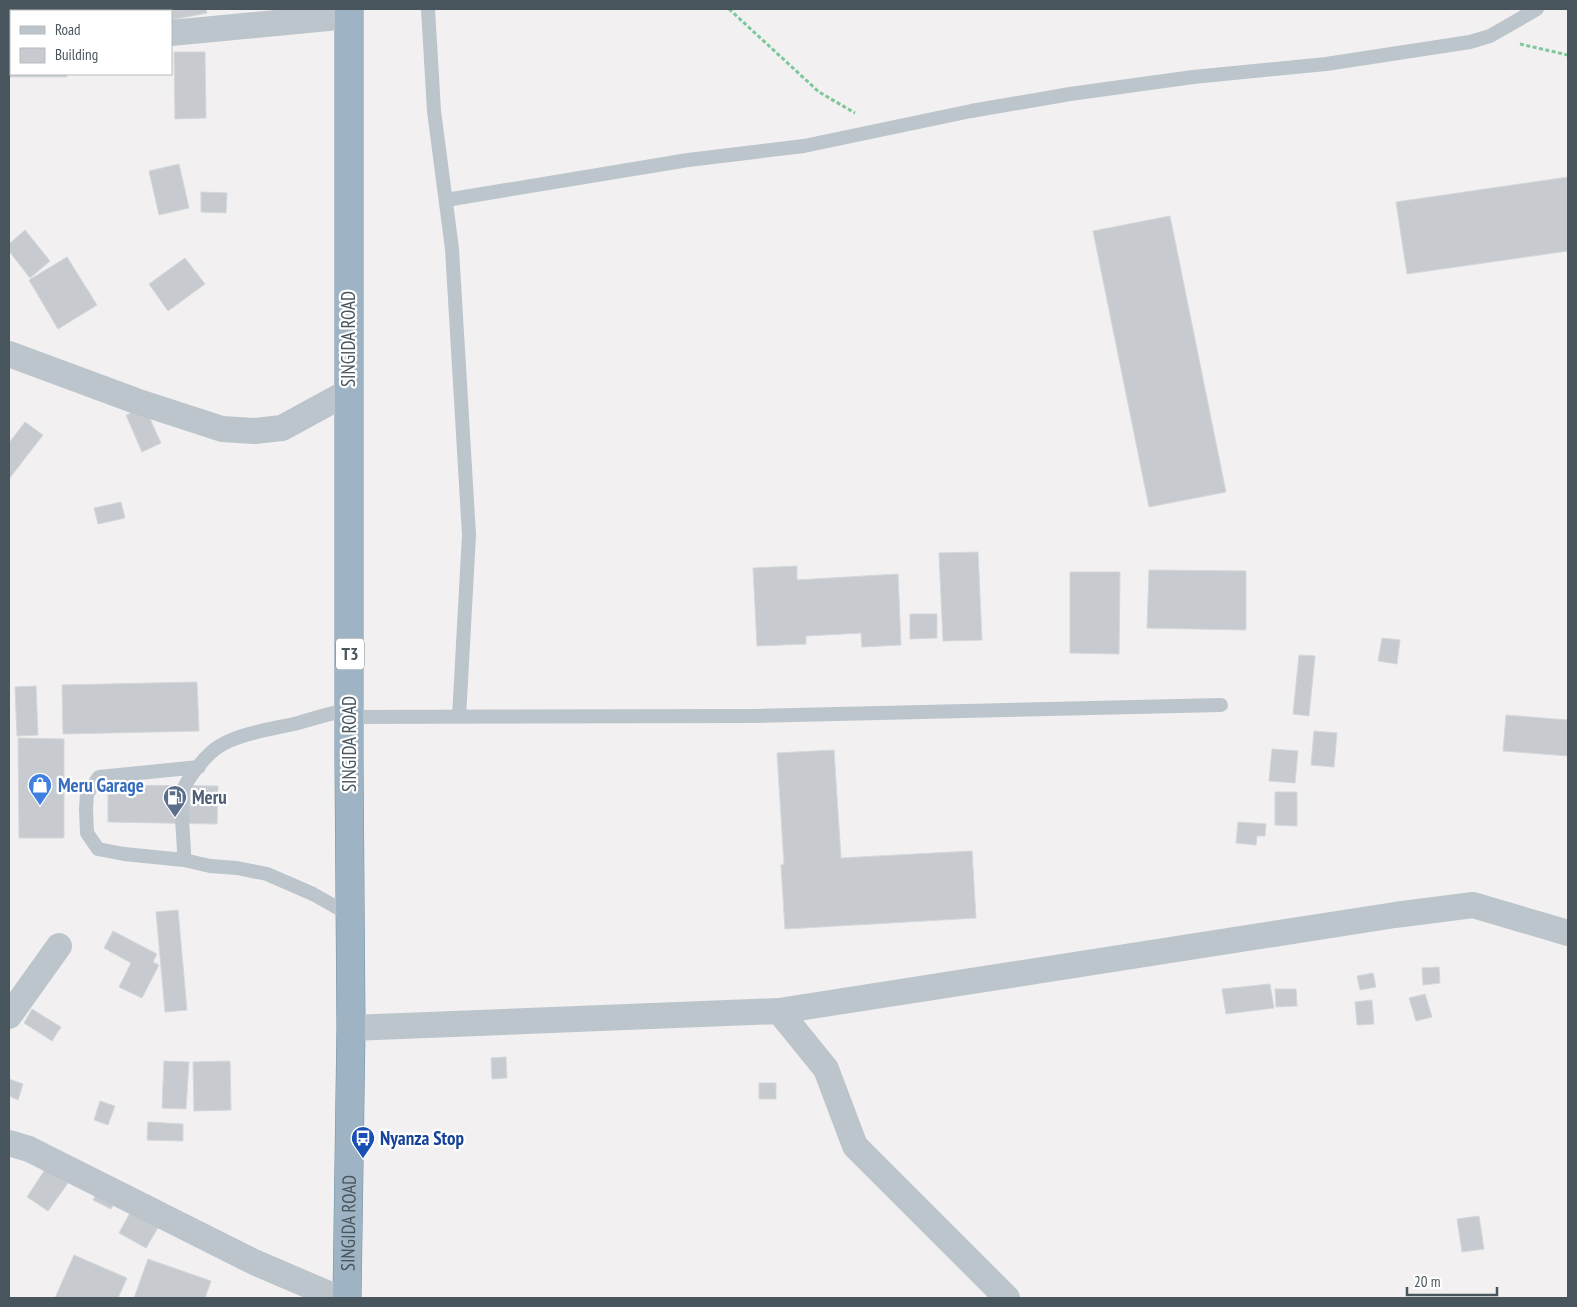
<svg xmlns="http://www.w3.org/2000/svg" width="1577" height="1307" font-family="'PT Sans Narrow',sans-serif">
	<rect width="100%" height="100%" fill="#f2f0f0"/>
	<path fill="#c7cbcf" stroke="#d4d7db" d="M75 9H206L207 13 171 20V11H74Z
		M9 48H11V74H67V77H9Z
		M174 52H205L206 118 175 119Z
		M179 164 189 208 159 215 149 171Z
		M1568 177V251L1407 274 1396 202Z
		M201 192 227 193 226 213 201 212Z
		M1170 216 1226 492 1149 507 1093 231Z
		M25 230 50 261 30 278 9 251V244Z
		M67 257 97 305 58 329 29 280Z
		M185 258 205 284 168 311 149 284Z
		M145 408 161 443 142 452 126 415Z
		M25 422 43 435 9 479V443Z
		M121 502 125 518 98 524 94 508Z
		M978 552 982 640 943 641 939 553Z
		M797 566V580L898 574 901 645 862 647 861 633 806 636V644L757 646 753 568Z
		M1149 570 1246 571V630L1147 628Z
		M1070 572H1120L1119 654 1070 653Z
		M910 614H937V638L910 639Z
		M1382 638 1400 640 1397 664 1378 661Z
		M1299 655 1315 656 1309 716 1293 714Z
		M197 682 199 731 63 734 62 685Z
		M36 686 38 735 17 736 15 687Z
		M1506 715 1568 720V756L1503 751Z
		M1314 731 1337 733 1334 767 1311 765Z
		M18 738 64 739V838H19Z
		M1272 749 1298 751 1295 783 1269 781Z
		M834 750 841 858 972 851 976 918 785 929 781 865 784 864 777 753Z
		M108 785 218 786 217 824 108 822Z
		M1275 792H1297V826L1275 825Z
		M1238 822 1266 824 1265 836H1257L1256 845 1236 843Z
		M178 910 187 1010 165 1012 156 912Z
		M113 931 157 954 153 962 159 965 142 998 119 987 131 963 104 948Z
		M1439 967 1440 983 1423 985 1422 968Z
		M1373 973 1376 987 1360 990 1357 976Z
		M1270 984 1274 1008 1226 1014 1222 989Z
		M1275 989H1296L1297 1006 1276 1007Z
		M1425 994 1432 1017 1416 1021 1409 998Z
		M1372 1000 1374 1024 1357 1025 1355 1002Z
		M32 1009 61 1027 52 1041 24 1023Z
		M506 1057 507 1078 492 1079 491 1058Z
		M164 1061 189 1062 186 1109 162 1108Z
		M230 1061 231 1110 194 1111 193 1062Z
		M9 1079 23 1084 18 1100 9 1096Z
		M759 1083H776V1099H759Z
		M100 1101 115 1106 108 1125 94 1120Z
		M148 1122 183 1124V1141L147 1140Z
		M46 1168 68 1183 48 1211 27 1197Z
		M99 1189 117 1198 111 1209 93 1200Z
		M131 1211 159 1226 146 1248 119 1233Z
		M1479 1216 1484 1249 1462 1252 1457 1219Z
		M74 1255 127 1278 118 1298H55Z
		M148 1259 211 1281 205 1298H134Z"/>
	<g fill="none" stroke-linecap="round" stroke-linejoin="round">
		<g stroke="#7592a7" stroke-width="29">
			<g id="trunk">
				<path id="s1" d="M347 1298 351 1028 349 762V9"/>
			</g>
		</g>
		<path stroke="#7bc99a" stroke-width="3" stroke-dasharray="4 2.5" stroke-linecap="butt" d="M729 9 819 92 855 113
			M1520 44 1568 55"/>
		<path stroke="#bcc5cc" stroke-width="14" d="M428 9 434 111 452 249 469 535 459 717
			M446 200 688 160 804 146 971 111 1070 94 1193 77 1326 64 1470 42 1490 36 1537 9
			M350 710C332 712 316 718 298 723 273 729 240 733 218 747 206 755 190 775 184 788 178 801 185 842 184 860L210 866 237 868 267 874 313 894 350 915
			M350 717 756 716 1221 705
			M184 860 124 854 98 849 87 833 86 809 87 794 99 777 199 767"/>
		<path stroke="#bcc5cc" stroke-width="26" d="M9 30H11
			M171 33 349 16
			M9 354 136 401 222 429 254 431 282 428 348 392
			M779 1011 826 1069 855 1146 1007 1298
			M9 1016 59 946
			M351 1028 779 1011 1395 915 1473 905 1568 933
			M9 1143 29 1149 254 1262 338 1298"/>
		<use href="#trunk" stroke="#9eb4c4" stroke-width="28"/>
	</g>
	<defs>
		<g id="shop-pin" transform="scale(1.25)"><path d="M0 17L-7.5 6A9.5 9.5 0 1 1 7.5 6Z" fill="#3f7fe0" stroke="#fff"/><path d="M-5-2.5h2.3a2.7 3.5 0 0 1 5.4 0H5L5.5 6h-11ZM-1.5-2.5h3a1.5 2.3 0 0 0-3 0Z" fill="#fff"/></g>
		<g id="fuel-pin" transform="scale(1.25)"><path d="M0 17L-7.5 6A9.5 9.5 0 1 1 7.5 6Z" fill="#5c6f8a" stroke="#fff"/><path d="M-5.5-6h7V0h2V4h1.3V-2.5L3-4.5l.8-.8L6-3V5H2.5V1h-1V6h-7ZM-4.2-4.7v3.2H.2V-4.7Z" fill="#fff"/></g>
		<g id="bus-pin" transform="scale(1.25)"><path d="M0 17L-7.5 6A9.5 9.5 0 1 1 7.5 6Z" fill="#1a4fb4" stroke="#fff"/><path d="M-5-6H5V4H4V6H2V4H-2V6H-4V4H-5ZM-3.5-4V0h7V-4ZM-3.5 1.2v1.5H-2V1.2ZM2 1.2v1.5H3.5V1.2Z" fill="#fff"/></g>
	</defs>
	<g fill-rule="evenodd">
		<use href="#shop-pin" x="40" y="785"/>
		<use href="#fuel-pin" x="175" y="797"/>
		<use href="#bus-pin" x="363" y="1138"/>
	</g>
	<g text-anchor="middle" stroke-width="4.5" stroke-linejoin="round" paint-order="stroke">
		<rect fill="#fff" stroke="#80888d" stroke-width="1" x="336" y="638.5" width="28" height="31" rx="4"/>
		<g font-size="18" font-weight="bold" fill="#49555c">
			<text x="350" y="660">T3</text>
		</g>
		<g font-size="19" fill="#49555c" stroke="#fff">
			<text transform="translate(348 339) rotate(-90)" y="7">SINGIDA ROAD</text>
			<text transform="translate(349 744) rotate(-90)" y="7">SINGIDA ROAD</text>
			<text dy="7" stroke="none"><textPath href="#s1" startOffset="75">SINGIDA ROAD</textPath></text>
		</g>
		<g font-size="19" font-weight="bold" fill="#366cbe" stroke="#fff" text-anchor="start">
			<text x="58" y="792">Meru Garage</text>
		</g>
		<g font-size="19" font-weight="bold" fill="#4e5e75" stroke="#fff" text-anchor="start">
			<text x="192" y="804">Meru</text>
		</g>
		<g font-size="19" font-weight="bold" fill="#164399" stroke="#fff" text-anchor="start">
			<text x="380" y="1145">Nyanza Stop</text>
		</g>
	</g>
	<rect width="1577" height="1307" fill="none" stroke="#49555c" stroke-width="20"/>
	<rect x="10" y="10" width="162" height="65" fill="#ffffff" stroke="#b6bbbe"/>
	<rect x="20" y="26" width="25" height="8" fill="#bcc5cc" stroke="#b6bbbe"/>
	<text x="55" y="35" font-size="15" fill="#49555c">Road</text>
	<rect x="20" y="48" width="25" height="15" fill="#c7cbcf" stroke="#b6bbbe"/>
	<text x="55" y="60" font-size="15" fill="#49555c">Building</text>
	<path d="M1407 1287v8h90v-8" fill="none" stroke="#49555c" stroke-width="2.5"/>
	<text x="1414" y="1287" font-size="15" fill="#49555c" stroke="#ffffff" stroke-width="4" paint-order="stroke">20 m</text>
</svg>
